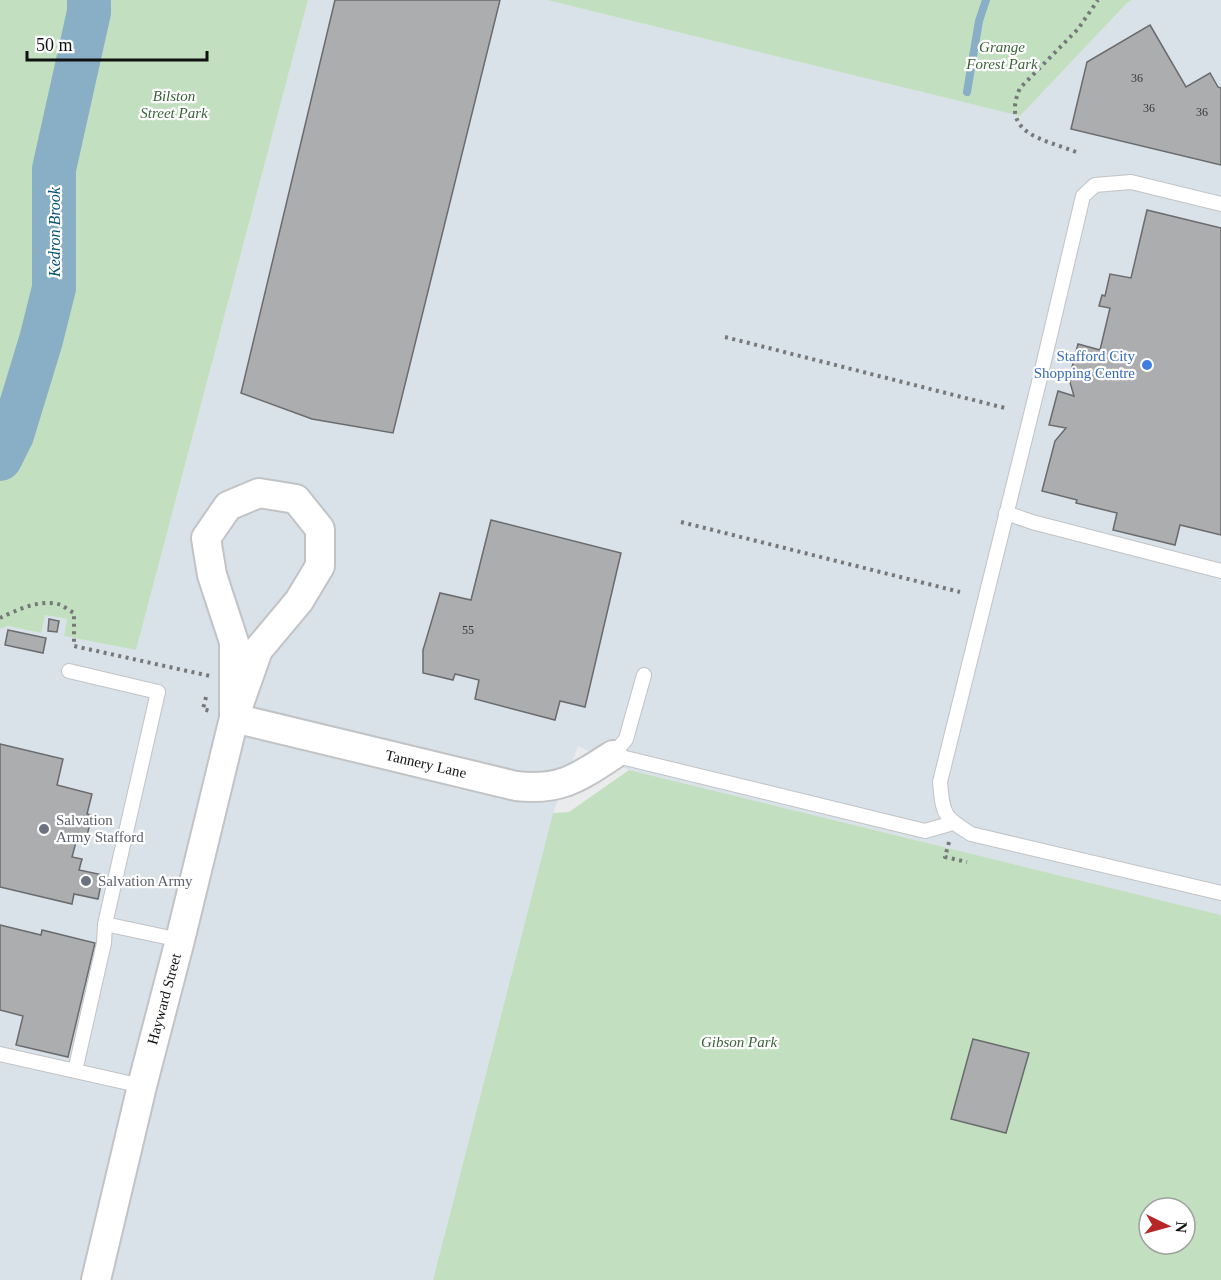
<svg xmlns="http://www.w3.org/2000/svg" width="1221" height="1280" font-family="Georgia,serif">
	<rect width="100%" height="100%" fill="#e9ebed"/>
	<path fill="#d9e1e9" d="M308 0H547L1020 116 1127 3 1132 0H1221V915L629 770 578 746 553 813 433 1280H0V629L8 626 41 633 44 615 67 619 64 636 136 650Z"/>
	<path fill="#c2e0c0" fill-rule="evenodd" d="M0 0H308L136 650 64 636 67 619 45 615 41 633 8 626 0 629Z
		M547 0H1132L1127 3 1020 116Z
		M629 770 1221 915V1280H433L553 813 569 812ZM1149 1208H1185V1244H1149Z"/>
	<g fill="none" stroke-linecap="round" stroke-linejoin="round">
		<path stroke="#88afc6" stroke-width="8" d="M967 92 979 21 986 0"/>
		<path stroke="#88afc6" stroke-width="44" d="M0 459 12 435 41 340 54 288V169L89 12V0"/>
	</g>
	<path fill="#abadaf" stroke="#6a6b6d" stroke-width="1.5" d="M335 0H500L393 433 312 419 241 393Z
		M1150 25 1186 87 1210 73 1218 87 1221 88V165L1071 129 1087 62Z
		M1147 210 1221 228V535L1180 525 1175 545 1113 530 1117 513 1076 503 1077 500 1042 491 1055 441 1066 428 1049 425 1058 391 1074 396 1069 379 1078 344 1100 350 1110 308 1099 306 1102 295 1105 296 1110 274 1131 278Z
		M491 520 621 553 585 707 560 701 555 720 475 699 479 680 455 674 453 680 423 673V650L440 593 471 600Z
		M49 619 59 621 57 632 48 631Z
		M8 630 46 638 43 653 5 645Z
		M0 744 63 759 57 785 92 794 87 814 92 815 85 844 76 842 72 857 82 859 79 870 103 875 98 899 74 894 72 904 0 887Z
		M0 925 41 935 42 930 95 943 68 1057 16 1045 23 1016 0 1010Z
		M973 1039 1029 1053 1006 1133 951 1119Z"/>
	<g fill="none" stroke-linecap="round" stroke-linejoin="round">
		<g stroke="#c1c3c5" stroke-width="16">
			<path id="service" d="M1221 204 1131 182 1095 185 1083 196 1040 378 940 782C943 814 943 817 971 834L1221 893
				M1006 513 1032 522 1221 571
				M69 671 158 692 105 924 180 940
				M644 675 626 739 613 755 925 831 953 823
				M0 1054 142 1086
				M75 1071 104 943 105 924"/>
		</g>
		<g stroke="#c1c3c5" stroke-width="32">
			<path id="minor" d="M234 718 516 786C560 791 578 778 613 755
				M96 1280 142 1086 180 940 234 718 258 650 299 601 320 566V529L296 499 259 493 228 506 206 538 212 575 234 642V718"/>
		</g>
		<path stroke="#767879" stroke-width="4" stroke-dasharray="3 4.5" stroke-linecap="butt" d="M1076 152C1043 139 1000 134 1020 88L1078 29 1098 0
			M725 337 1005 408
			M681 522 960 592
			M0 618C17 610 41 598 61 605 65 607 70 611 74 613V646L210 676
			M206 697 203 709 210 711
			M949 842 945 857 967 862"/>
		<use href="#service" stroke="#fff" stroke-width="14"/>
		<use href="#minor" stroke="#fff" stroke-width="28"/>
	</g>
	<circle fill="#3f7fe0" stroke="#fff" stroke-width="2" cx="1147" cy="365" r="6"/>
	<g fill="#6b7280" stroke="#fff" stroke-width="2">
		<circle cx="44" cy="829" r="6"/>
		<circle cx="86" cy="881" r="6"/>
	</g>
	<g text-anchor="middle" stroke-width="4.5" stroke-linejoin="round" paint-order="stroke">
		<g font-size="12" fill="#373838">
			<text x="1137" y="82">36</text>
			<text x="1149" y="112">36</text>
			<text x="1202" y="116">36</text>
			<text x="468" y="634">55</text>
		</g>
		<g font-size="15" font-style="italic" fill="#396337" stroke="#fff">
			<text x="1002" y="52">Grange<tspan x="1002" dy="17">Forest Park</tspan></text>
			<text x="174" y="101">Bilston<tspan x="174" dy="17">Street Park</tspan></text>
			<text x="739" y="1047">Gibson Park</text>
		</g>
		<g font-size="15" fill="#366cbe" stroke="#fff" text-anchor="end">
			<text x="1135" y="361">Stafford City<tspan x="1135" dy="17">Shopping Centre</tspan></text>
		</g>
		<g font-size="15" fill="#101111" stroke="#fff">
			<text transform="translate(426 764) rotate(13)" y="5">Tannery Lane</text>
			<text transform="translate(164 999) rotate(-75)" y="5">Hayward Street</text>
		</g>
		<g font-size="15" fill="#5b616d" stroke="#fff" text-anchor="start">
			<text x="56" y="825">Salvation<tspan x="56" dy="17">Army Stafford</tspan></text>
			<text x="98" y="886">Salvation Army</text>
		</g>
		<g font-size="16" font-style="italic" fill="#075272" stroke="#fff">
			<text transform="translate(54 232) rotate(-90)" y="6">Kedron Brook</text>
		</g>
	</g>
	<g transform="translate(1167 1226) rotate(95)"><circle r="28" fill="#ffffff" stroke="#9fa0a0" stroke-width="1.5"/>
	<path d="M0-4.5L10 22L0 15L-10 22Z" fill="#b72728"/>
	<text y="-9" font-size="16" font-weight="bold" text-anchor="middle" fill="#101111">N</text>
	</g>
	<path d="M27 51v9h180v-9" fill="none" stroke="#101111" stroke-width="3"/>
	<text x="36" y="51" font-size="18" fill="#101111" stroke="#ffffff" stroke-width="4.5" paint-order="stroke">50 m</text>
</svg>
